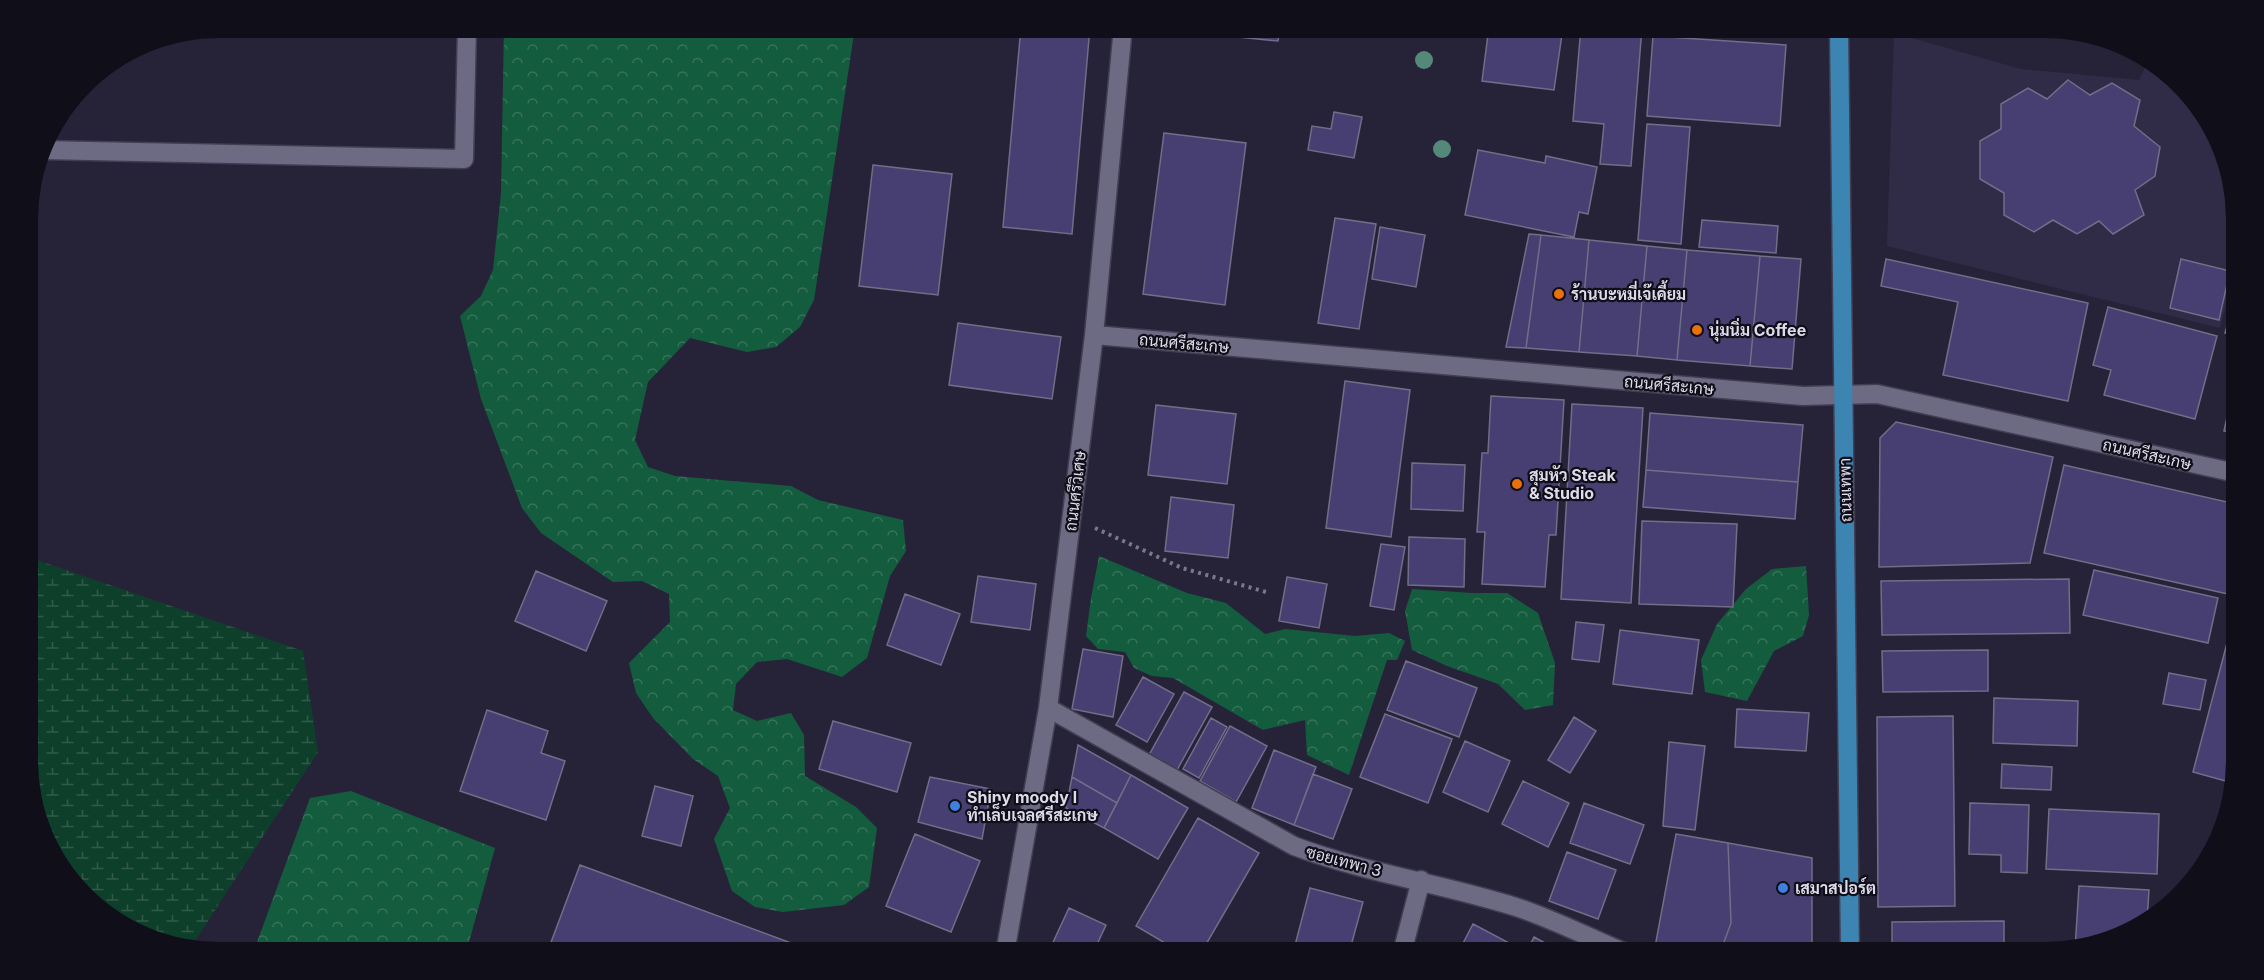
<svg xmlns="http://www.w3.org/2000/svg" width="2264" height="980" font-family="Inter,Sarabun,sans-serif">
	<defs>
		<pattern id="forest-crowns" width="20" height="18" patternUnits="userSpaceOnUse" patternTransform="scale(1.5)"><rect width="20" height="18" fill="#145c3e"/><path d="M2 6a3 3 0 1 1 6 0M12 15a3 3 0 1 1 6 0" fill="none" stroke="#36735a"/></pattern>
		<pattern id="wetland-marsh" width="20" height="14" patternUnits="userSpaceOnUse" patternTransform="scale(1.5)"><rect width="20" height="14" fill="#0e3f2a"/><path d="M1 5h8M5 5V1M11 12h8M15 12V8" fill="none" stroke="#315a49"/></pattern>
	</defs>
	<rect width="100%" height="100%" fill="#262339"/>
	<path fill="#302c47" d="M1894 33 2021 69 2139 80 2147 64 2198 102 2235 194 2236 264 2220 328 1887 246Z"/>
	<path fill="url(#forest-crowns)" d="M504 27H855L814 300 800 327 776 347 747 352 690 338 648 382 635 440 648 467 675 476 791 486 818 500 903 520 906 551 890 576 867 658 842 677 787 659 757 662 736 684 733 710 757 721 791 713 804 735 805 776 856 807 877 828 869 887 844 905 783 912 755 907 732 891 714 839 730 808 718 776 693 759 653 718 636 693 629 663 670 622 669 594 642 581 613 582 541 533 522 508 481 399 460 316 481 296 493 270 501 193Z
		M1099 556 1187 593 1226 603 1265 634 1285 629 1355 636 1389 633 1405 641 1397 660H1387L1349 775 1307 755 1305 720 1263 730 1173 678 1152 676 1134 668 1125 652 1098 649 1086 636 1091 598Z
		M1806 566 1809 615 1803 636 1774 651 1747 701 1705 692 1701 660 1717 624 1746 589 1772 569Z
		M1412 589 1472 593H1507L1538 613 1555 663 1553 705 1525 710 1498 684 1447 666 1412 650 1405 611Z
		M351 791 495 848 466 953H253L310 798Z"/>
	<path fill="url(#wetland-marsh)" d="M28 557 303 651 318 752 191 947 146 939 67 878 29 787Z"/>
	<path fill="#473e71" stroke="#716e88" stroke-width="1.5" d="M1021 27H1090L1072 234 1003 227Z
		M1170 27H1280L1278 41 1170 30Z
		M1425 27H1473L1471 36Z
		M1489 27H1563L1554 90 1482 81Z
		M1581 27H1642L1631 166 1600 164 1604 124 1573 121Z
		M1930 27H1957L1958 36Z
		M1653 36 1786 45 1780 126 1647 116Z
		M2068 80 2090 95 2112 83 2140 100 2134 126 2160 147 2155 176 2135 190 2144 215 2113 234 2099 221 2077 234 2053 220 2034 232 2004 215V193L1980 179V141L2001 129V104L2028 88 2047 99Z
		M1334 112 1362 117 1354 158 1308 150 1312 126 1331 129Z
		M1647 124 1690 127 1681 244 1638 240Z
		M1164 133 1246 143 1225 305 1143 294Z
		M1478 150 1545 163 1546 156 1597 167 1588 214 1579 212 1574 237 1465 215Z
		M873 165 952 174 938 295 859 286Z
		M1335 218 1376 224 1359 329 1318 323Z
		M1702 220 1778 226 1776 253 1699 247Z
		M1380 227 1425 235 1416 287 1372 279Z
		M1529 234 1541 235 1526 348 1506 347Z
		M1541 235 1589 240 1579 352 1526 348Z
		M1589 240 1647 246 1637 356 1579 352Z
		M1647 246 1687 250 1677 360 1637 356Z
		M1687 250 1760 256 1750 366 1677 360Z
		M1760 256 1801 259 1792 369 1750 366Z
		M1886 259 2088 303 2068 401 1943 375 1958 302 1881 286Z
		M2181 259 2230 271 2219 320 2170 308Z
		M2236 295V336L2225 333Z
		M2108 307 2217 336 2195 419 2104 395 2111 370 2093 365Z
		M958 323 1061 337 1052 399 949 385Z
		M2236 377V434L2224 431Z
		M1345 381 1410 390 1391 537 1326 528Z
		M1491 396 1564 400 1556 535H1549L1545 587 1482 584 1485 532H1477L1482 453H1488Z
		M1572 404 1643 408 1631 603 1561 599Z
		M1156 405 1236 414 1227 484 1148 475Z
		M1650 413 1803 425 1798 482 1646 470Z
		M1896 422 2053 457 2030 563 1879 567 1880 438Z
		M1412 463 1465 465 1463 511 1411 509Z
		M2064 465 2236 504 2237 596 2044 553Z
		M1646 470 1798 482 1795 519 1643 507Z
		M1171 497 1234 505 1228 558 1165 551Z
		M1642 521 1737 524 1733 607 1639 604Z
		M1409 537 1465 539 1464 587 1408 585Z
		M1381 544 1405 547 1394 610 1370 606Z
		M2094 570 2218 598 2208 643 2083 615Z
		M536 571 607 601 586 651 515 621Z
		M978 576 1036 584 1030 630 971 622Z
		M1287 577 1327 584 1319 628 1279 621Z
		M2069 579 2070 633 1882 635 1881 581Z
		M905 594 960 614 941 665 887 645Z
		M2236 609 2237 762 2233 783 2193 772Z
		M1576 622 1604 625 1599 662 1572 659Z
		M1620 630 1699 640 1692 694 1613 684Z
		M1083 649 1123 656 1113 717 1072 709Z
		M1988 650V691L1883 692 1882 651Z
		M1406 661 1477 688 1459 737 1387 710Z
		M2169 673 2206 680 2200 710 2163 704Z
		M1143 677 1174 694 1147 742 1116 725Z
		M1184 692 1212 707 1177 770 1149 755Z
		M1994 698 2078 701 2077 746 1993 743Z
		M1737 709 1809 713 1806 751 1735 747Z
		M487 710 548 731 541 753 565 761 546 820 460 791Z
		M1385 714 1452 739 1428 803 1360 777Z
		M1953 716 1955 906 1878 907 1877 717Z
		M1574 717 1596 731 1570 773 1548 760Z
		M1211 718 1227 727 1199 778 1183 769Z
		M833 721 911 743 897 792 819 769Z
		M1230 726 1267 746 1236 802 1200 781Z
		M1465 741 1510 761 1488 812 1443 792Z
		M1669 742 1705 746 1695 830 1663 826Z
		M1078 745 1131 775 1117 803 1072 777Z
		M1274 750 1316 767 1294 825 1252 808Z
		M2002 764 2052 767 2051 790 2001 788Z
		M1313 774 1352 789 1333 839 1294 825Z
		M1131 775 1188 808 1158 859 1104 828Z
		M930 777 991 789 982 839 918 822Z
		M1072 777 1117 803 1104 828 1066 808Z
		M1523 781 1569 803 1548 847 1502 824Z
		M655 786 693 796 681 846 642 836Z
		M1584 803 1644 825 1630 864 1570 843Z
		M1970 803 2029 805 2027 873 2001 872V855L1969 854Z
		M2049 809 2159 814 2157 874 2046 869Z
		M1198 818 1259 853 1201 953H1182L1136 926Z
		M915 834 980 861 951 932 886 906Z
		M1676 834 1728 843 1731 923 1720 953H1668L1655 947Z
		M1728 843 1812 858V953H1720L1731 923Z
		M1567 852 1616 870 1598 919 1549 901Z
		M580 865 818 953H547Z
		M2079 886 2149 890 2147 921 2107 943 2075 949Z
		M1310 888 1363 902 1349 953H1293Z
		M1069 908 1106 925 1093 953H1048Z
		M2004 921V953H1892V922Z
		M1473 924 1511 944 1507 953H1458Z
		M1534 937 1563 953H1526Z"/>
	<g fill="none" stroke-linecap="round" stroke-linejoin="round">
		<g stroke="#413e51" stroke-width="21">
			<path id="minor" d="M42 150 464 159 467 27
				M1094 335 1803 396 1877 394 2236 473
				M1048 708 1294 846C1366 873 1443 884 1516 907 1553 919 1590 938 1626 953
				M1005 953 1048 708 1094 335 1123 27
				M1402 953 1421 880"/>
		</g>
		<g stroke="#413e51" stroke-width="21">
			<path id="major" d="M1839 27 1850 953"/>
		</g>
		<path stroke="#7a788b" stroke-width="4" stroke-dasharray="3 4.5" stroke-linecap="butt" d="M1095 528 1182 568 1266 592"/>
		<use href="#minor" stroke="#6d6a83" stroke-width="18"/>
		<use href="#major" stroke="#3c85b2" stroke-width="18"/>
	</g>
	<g fill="#548878">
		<circle cx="1424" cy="60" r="9"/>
		<circle cx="1442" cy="149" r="9"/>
	</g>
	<g fill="#e8710a" stroke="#100e18" stroke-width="2">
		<circle cx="1559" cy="294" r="6"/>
		<circle cx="1697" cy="330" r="6"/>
		<circle cx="1517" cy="484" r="6"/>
	</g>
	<g fill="#3f7fe0" stroke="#100e18" stroke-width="2">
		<circle cx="955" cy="806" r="6"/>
		<circle cx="1783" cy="888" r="6"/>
	</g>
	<g text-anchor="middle" stroke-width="4.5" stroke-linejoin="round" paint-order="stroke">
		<g font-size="16" font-weight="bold" fill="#dddceb" stroke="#100e18" text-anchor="start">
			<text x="1571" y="300">ร้านบะหมี่เจ๊เคี้ยม</text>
			<text x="1709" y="336">นุ่มนิ่ม Coffee</text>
			<text x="1529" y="481">สุมหัว Steak<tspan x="1529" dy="18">&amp; Studio</tspan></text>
			<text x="967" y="803">Shiny moody l<tspan x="967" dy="18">ทำเล็บเจลศรีสะเกษ</tspan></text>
			<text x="1795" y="894">เสมาสปอร์ต</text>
		</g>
		<g font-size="16" fill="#dddceb" stroke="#100e18">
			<text transform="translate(1184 343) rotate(5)" y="6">ถนนศรีสะเกษ</text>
			<text transform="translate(1669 385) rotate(5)" y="6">ถนนศรีสะเกษ</text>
			<text transform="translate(2147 454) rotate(13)" y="6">ถนนศรีสะเกษ</text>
			<text transform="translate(1845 490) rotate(-91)" y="6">ถนนเทพา</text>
			<text transform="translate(1075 491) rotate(-83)" y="6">ถนนศรีวิเศษ</text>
			<text transform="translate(1344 861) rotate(15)" y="6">ซอยเทพา 3</text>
		</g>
	</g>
	<path d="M0 0H2264V980H0ZM219 38H2045A181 181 0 0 1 2226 219V761A181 181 0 0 1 2045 942H219A181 181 0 0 1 38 761V219A181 181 0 0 1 219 38Z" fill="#100e18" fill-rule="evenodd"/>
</svg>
